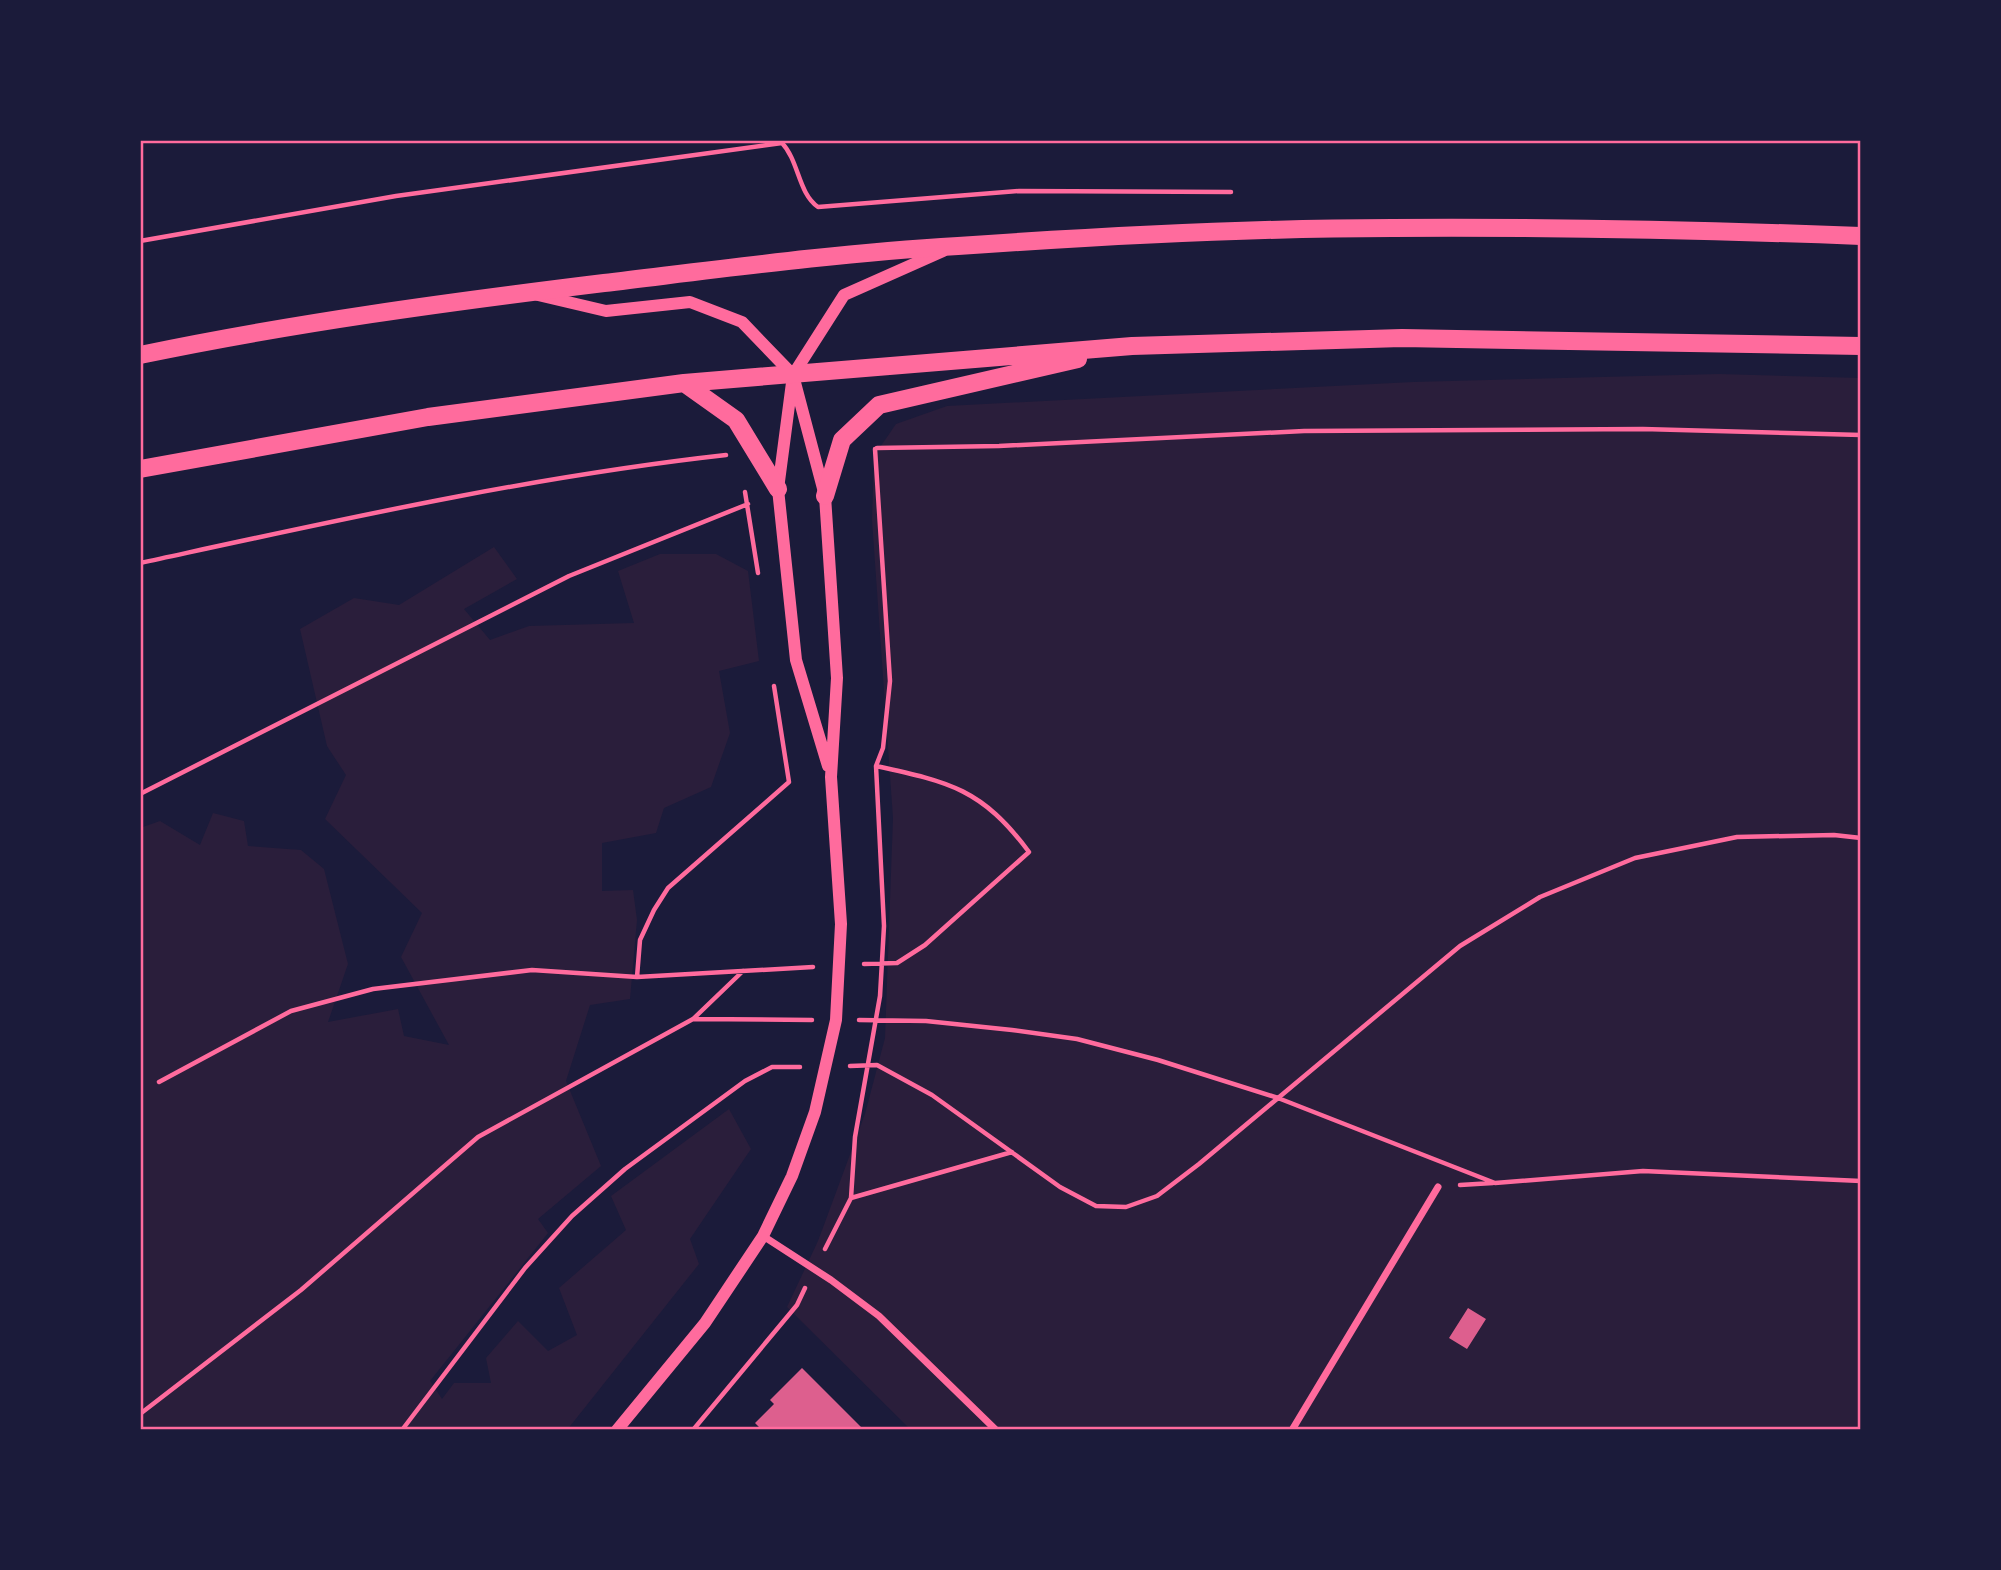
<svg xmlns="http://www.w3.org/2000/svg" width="2001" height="1570" font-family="'DejaVu Sans',sans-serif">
	<rect width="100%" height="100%" fill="#1b1b3a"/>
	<path fill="#2a1e3b" d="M1719 374 1861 378V1430H911L787 1307 818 1241 865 1114 885 1038 893 818 872 520 874 456 896 424 947 406 1413 382Z
		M494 547 517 579 464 609 490 640 529 626 634 623 618 571 660 554H716L748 571 759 661 719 671 730 733 711 787 664 808 656 833 602 843V891L633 890 637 920 630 999 590 1005 566 1081 601 1166 538 1219 548 1233 430 1381 442 1399 454 1383H491L486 1358 518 1321 548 1351 577 1335 559 1288 626 1230 611 1196 729 1109 751 1149 690 1239 699 1264 567 1430H140V828L160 821 200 845 213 813 244 821 248 846 301 850 324 869 348 964 328 1022 398 1009 404 1036 449 1045 401 957 422 913 325 819 346 775 327 746 300 629 354 598 399 605Z"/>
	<path fill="#dd5f8e" d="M1468 1308 1486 1319 1467 1349 1449 1338Z
		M802 1368 864 1430H758L760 1428 755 1423 774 1404 770 1400Z"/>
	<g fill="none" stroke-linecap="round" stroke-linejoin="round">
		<path stroke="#ff6b9d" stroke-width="4.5" d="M782 143C799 161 798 193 818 207L1019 191 1231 192
			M140 241 396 196 782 143V140
			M877 448 999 446 1304 431 1643 429 1861 435
			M745 492 758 573
			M140 563C334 521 528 477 726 455
			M774 686 789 782 668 888 654 910 640 940 637 977 813 967
			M140 794 569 576 748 504
			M864 964 897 963 925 945 1029 852C982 789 950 782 876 766
			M693 1019 812 1020
			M859 1020 926 1021 1012 1030 1077 1039 1158 1060 1278 1098 1495 1183 1643 1171 1861 1181
			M850 1066 877 1065 932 1095 1060 1187 1096 1206 1126 1207 1157 1196 1199 1164 1460 946 1540 897 1635 858 1737 837 1834 835 1861 838
			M159 1082 291 1011 373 989 532 970 637 977
			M1460 1185 1493 1183
			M851 1198 1012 1152
			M825 1249 851 1198 855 1137 880 996 884 926 876 766 883 748 890 681 875 449
			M140 1414 301 1290 478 1137 693 1019 743 971
			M402 1430 525 1268 572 1216 625 1169 745 1081 772 1067H800
			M693 1430 797 1305 805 1288"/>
		<path stroke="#ff6b9d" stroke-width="7" d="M763 1236 831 1280 879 1316 996 1430
			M1292 1430 1438 1187"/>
		<path stroke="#ff6b9d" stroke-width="12" d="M538 295 606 311 690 302 742 322 793 375 825 496 837 678 831 777 841 924 836 1020 815 1112 792 1176 763 1236 705 1323 617 1430
			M828 766 796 660 778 489 793 375 844 295 943 251"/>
		<path stroke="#ff6b9d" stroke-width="18" d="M140 355C293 323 449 302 604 283 721 269 839 253 958 246 1102 236 1247 228 1392 228 1548 227 1705 230 1861 236
			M684 383 736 420 778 489
			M140 469 428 417 684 383 1132 346 1402 338 1861 346
			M825 496 842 440 879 405 1078 359"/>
	</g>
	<rect width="2001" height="1570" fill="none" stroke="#1b1b3a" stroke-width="284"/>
	<rect x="142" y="142" width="1717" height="1286" fill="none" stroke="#ff6b9d" stroke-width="2.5"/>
</svg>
